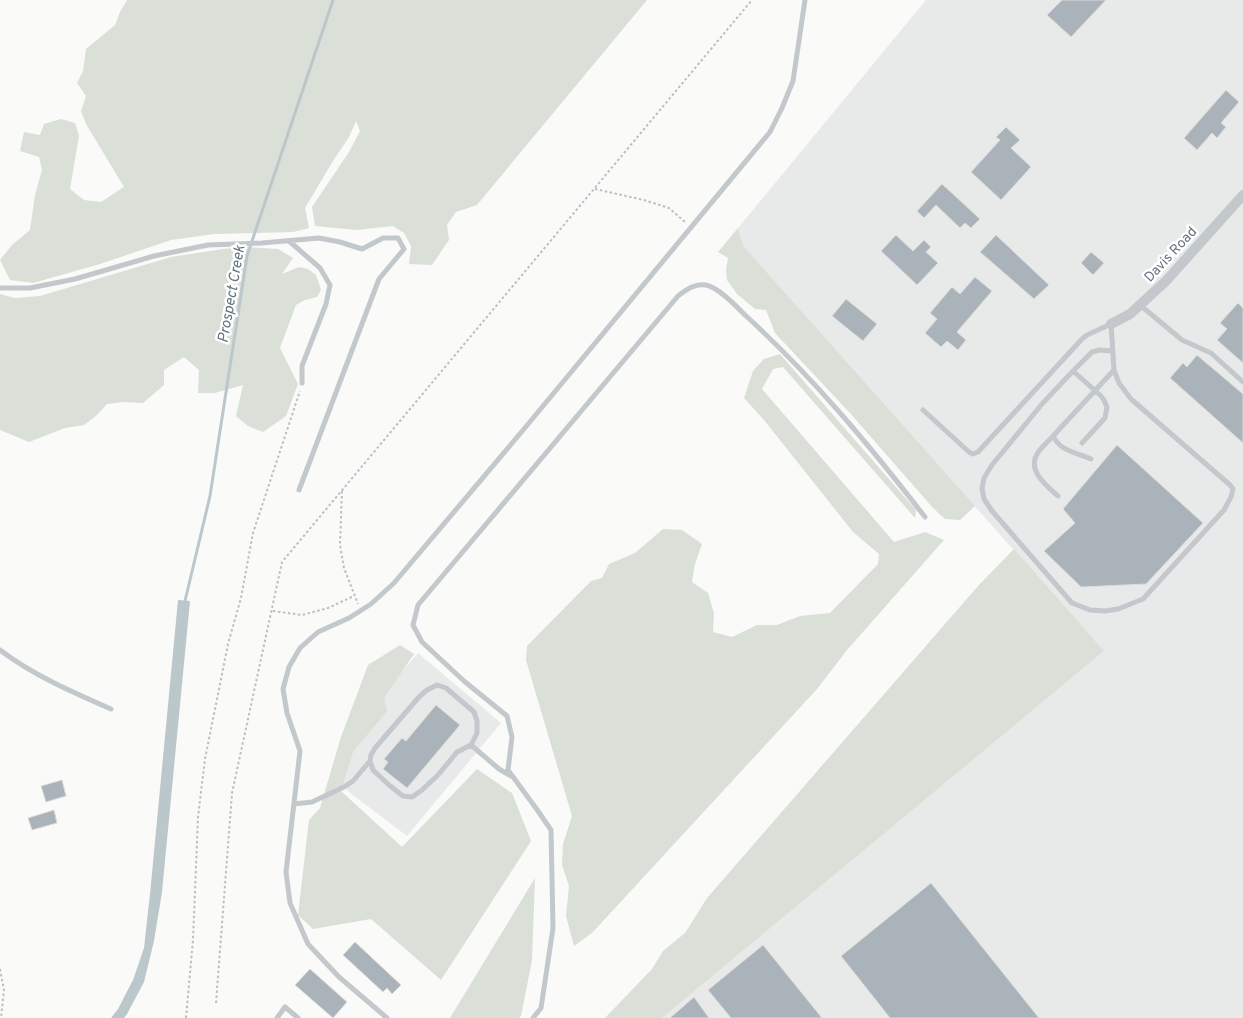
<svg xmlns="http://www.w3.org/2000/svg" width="1243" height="1018" font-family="Overpass,sans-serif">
	<rect width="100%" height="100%" fill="#fafaf8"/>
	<path fill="#e8e9e9" d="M926 0H1243V1018H662L1104 651 742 246 738 228Z
		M418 653 501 723 407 836 349 792 333 775 374 704Z"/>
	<path fill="#dadfd7" d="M127 0H647L477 205 456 212 447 225 449 240 432 265 409 264 411 246 404 233 393 226 357 230 315 226 312 207 349 152 360 131 356 121 349 137 333 161 305 208 309 228 293 232 214 234 171 240 100 264 33 283 10 280 0 260 12 245 30 230 35 195 42 170 39 157 20 151 24 132 40 135 44 124 61 119 75 123 79 136 70 189 84 200 101 202 124 187 86 124 81 111 86 96 77 83 83 71 86 49 115 25 120 12Z
		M738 228 743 246 975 506 960 520 945 519 933 508 850 413 775 333 766 310 755 309 737 294 727 280 726 270 728 258 718 252Z
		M246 247 278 249 293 258 282 274 299 267 308 269 316 275 321 290 317 297 305 300 296 305 280 348 298 384 286 416 263 432 248 426 236 416 243 385 215 393H198L199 370 184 357 164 370V385L143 403 124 402 107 404 96 416 84 425 65 428 29 442 0 430V294L15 298 40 296 171 257 223 249Z
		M780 354 916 510 915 518 783 367 773 369 762 389 894 542 925 532 944 540 847 650 817 689 592 933 574 946 566 916 569 886 562 865 563 844 572 816 526 660 527 646 591 581 602 578 609 564 635 553 663 529 682 530 702 544 695 564 692 582 708 593 714 613 713 632 732 637 757 625H777L800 616 830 613 878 564 879 554 853 532 764 420 744 398 753 371 764 359Z
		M1014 549 1104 651 662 1018H605L652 969 663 951 685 933 707 898 978 586Z
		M400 645 414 654 384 698 387 711 353 752 341 791 402 847 477 769 512 793 531 841 441 980 371 919 313 929 298 915 309 820 320 808 341 737 368 665Z
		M535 878 532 960 521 1016 519 1018H450Z"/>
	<path fill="#bbc7cb" d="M178 600 190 601 162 892 154 941 144 982 127 1014 124 1018H111L118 1009 133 980 144 948 150 894Z"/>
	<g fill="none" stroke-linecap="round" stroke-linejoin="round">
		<path stroke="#bbc7cb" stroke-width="3" d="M185 601 210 496 247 256 333 0"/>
	</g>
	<path fill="#aab3b9" stroke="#dcdcda" d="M1062 0H1106L1071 37 1047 15Z
		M1226 90 1239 102 1221 123 1226 127 1217 138 1212 133 1197 150 1184 138Z
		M1006 127 1020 140 1011 148 1031 167 1001 200 971 172 1000 140 996 137Z
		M942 184 980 219 971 228 965 223 960 228 936 205 924 218 917 211Z
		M896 235 913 251 924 240 931 247 926 252 938 263 917 285 881 251Z
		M996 235 1049 285 1034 299 980 252Z
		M1091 252 1104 263 1093 275 1081 263Z
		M975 277 992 291 957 332 966 340 958 350 947 341 941 347 925 333 937 319 930 313 952 287 960 294Z
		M846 299 877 324 863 341 832 316Z
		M1238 303 1243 308V363L1217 340 1227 329 1220 323Z
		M1197 355 1243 394V443L1170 378 1183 363 1187 367Z
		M1117 445 1203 523 1146 584 1081 587 1044 551 1075 523 1063 509Z
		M436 705 460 725 407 788 383 769 388 762 384 759 402 738 406 741Z
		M62 780 66 796 46 802 41 786Z
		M54 810 57 823 32 830 28 818Z
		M931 883 1039 1018H890L841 956Z
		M355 942 401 985 392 994 387 988 383 992 343 955Z
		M763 945 822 1018H731L708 990Z
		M310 969 347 1002 333 1018 295 985Z
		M694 997 709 1018H670Z"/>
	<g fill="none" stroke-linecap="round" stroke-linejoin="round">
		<path stroke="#bbbfc2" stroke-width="2" stroke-dasharray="2.5 2.5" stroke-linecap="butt" d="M595 189 644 200 669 208 685 222
			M342 491 340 545 344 568 358 604
			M273 611 302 615 328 608 354 596
			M0 969 4 990 1 1018
			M216 1003 232 793 282 562 752 0
			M186 1018 193 940 198 817 205 759 228 644 241 598 253 533 300 391"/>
		<path stroke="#c3c8cc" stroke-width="5" d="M289 241 320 268 330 285 326 304 302 366V383
			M0 288H30L75 279 154 256 208 245 262 243 319 238 340 242 362 249 383 238H398L404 249 379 279 299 490
			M1140 305 1182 340 1211 353 1243 382
			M1073 371 1100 395 1104 400 1107 407 1105 418 1082 443
			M923 410 969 452 973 454 978 452 1082 339 1087 335 1111 324 1114 370 1119 383 1131 399 1230 485 1233 489 1231 497 1224 510 1143 599 1118 609 1105 611 1090 610 1072 603 992 511 984 499 982 488 984 478 992 465 1042 404 1073 371 1092 352 1099 350 1113 351
			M1053 436C1048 442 1041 447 1037 454 1027 471 1047 486 1058 496
			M1091 459C1076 452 1061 452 1053 436L1114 370
			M0 650C33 675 72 692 111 709
			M437 685 446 688 474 712 477 721V733L471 745 457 752 438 775 422 790 412 797 403 796 389 785 373 770 370 761 371 755 375 748 419 697 427 690Z
			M471 745 499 769 511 776
			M294 804 312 802 344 787 353 781 370 761
			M277 1018 285 1007 298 1018
			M387 1018 339 977 308 944 290 903 286 872 300 751 287 713 283 689 289 667 300 648 318 632 349 618 371 604 394 583 524 429 770 132 782 108 793 81 805 0
			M533 1018 541 1008 553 928 551 830 538 811 508 770 512 737 507 716 464 681 422 642 413 625 418 605 678 296C686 290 695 283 706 285 719 288 735 305 745 315 812 376 870 446 925 517"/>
		<path stroke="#c3c8cc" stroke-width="10" d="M1111 324 1130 314 1166 281 1243 195"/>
	</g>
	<g text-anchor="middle" stroke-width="5" stroke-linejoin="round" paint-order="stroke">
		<g font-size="14" fill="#657683" stroke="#fff">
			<text transform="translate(1170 254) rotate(-47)" y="5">Davis Road</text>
		</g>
		<g font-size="15" font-style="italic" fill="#60757c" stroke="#fff">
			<text transform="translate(231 294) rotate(-80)" y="5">Prospect Creek</text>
		</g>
	</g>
</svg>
